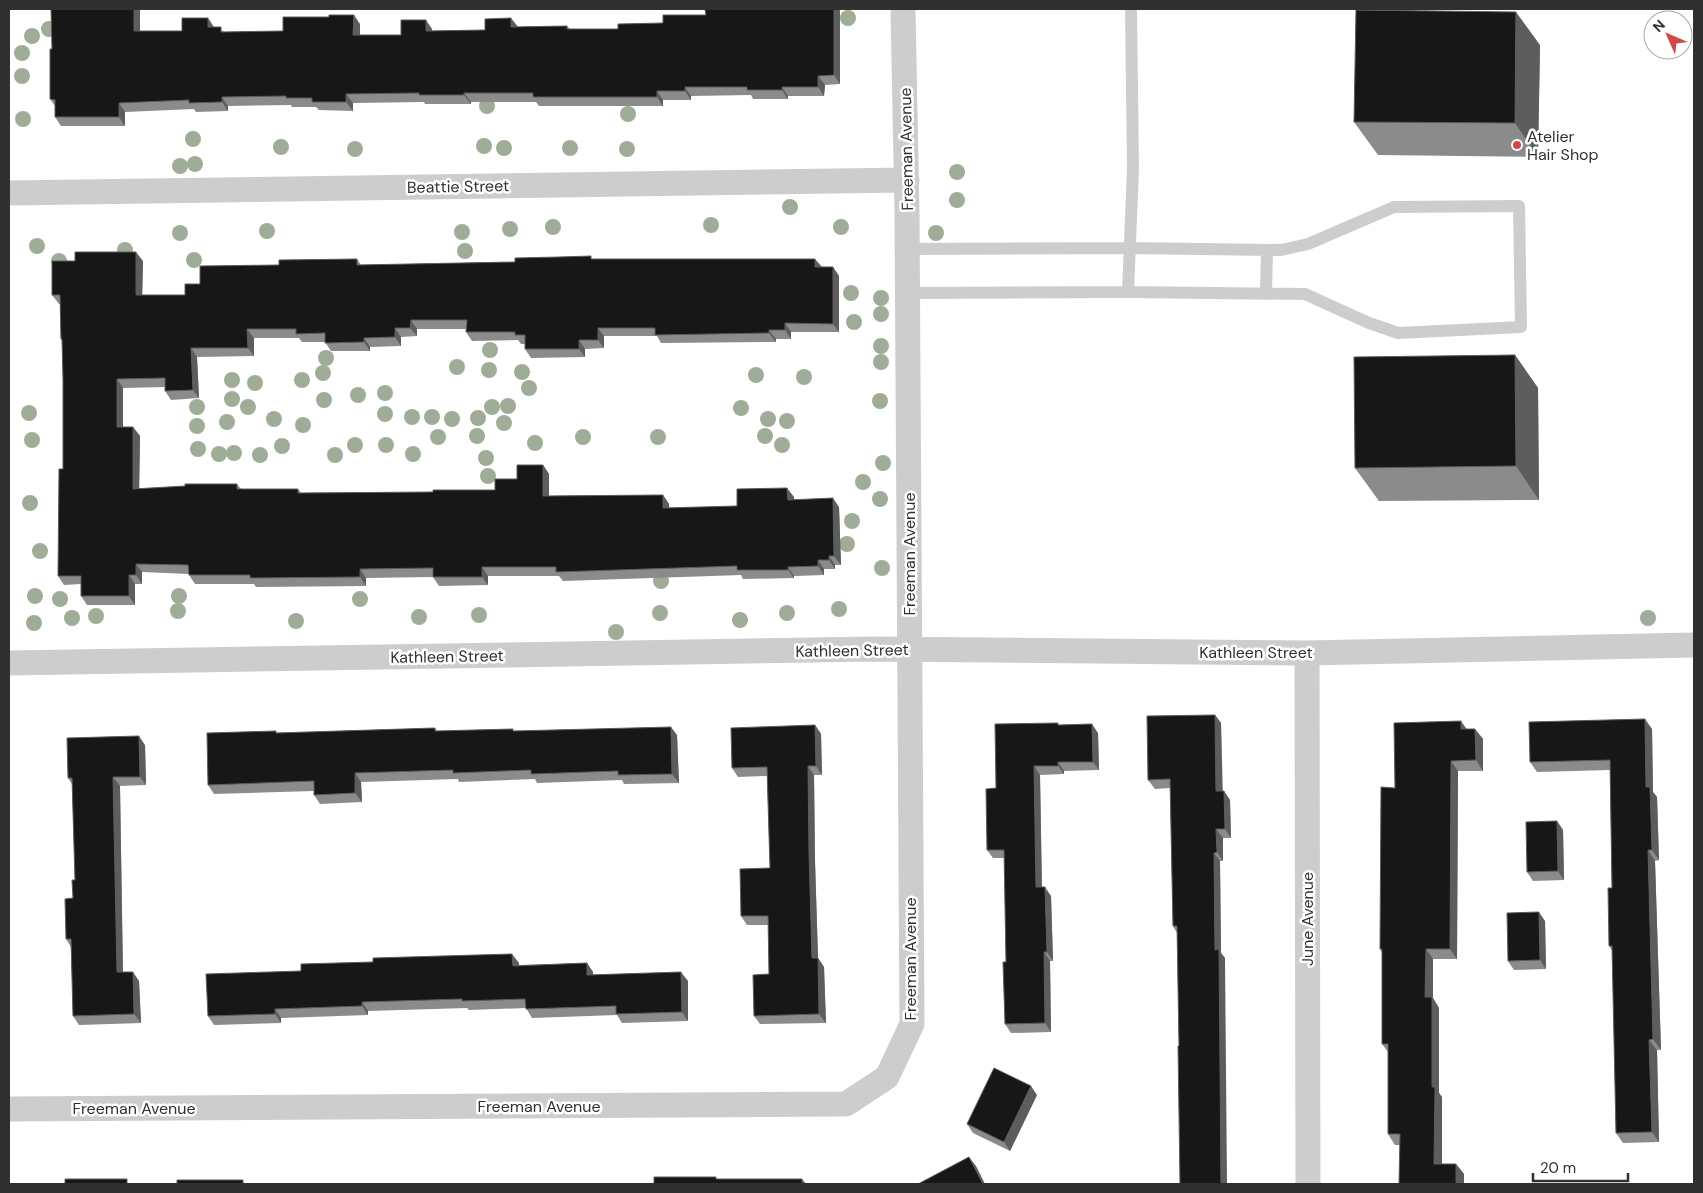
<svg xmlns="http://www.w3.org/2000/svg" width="1703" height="1193" font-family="'DM Sans',sans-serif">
	<rect width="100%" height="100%" fill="#fff"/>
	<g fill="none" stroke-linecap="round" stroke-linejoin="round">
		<path stroke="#cdcdcd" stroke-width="12" d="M907 249 1129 248 1281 250 1308 244 1394 207 1519 206 1521 327 1398 333 1369 323 1305 294 1128 292 908 293
			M1128 292 1133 169 1131 9
			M1266 294 1267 250"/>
		<path stroke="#cdcdcd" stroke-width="25" d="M9 193 907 180
			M1307 653 1308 1184
			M9 663 873 649 1307 653 1694 645
			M9 1109 846 1104 887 1077 912 1024 907 214 903 9"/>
	</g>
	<g fill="#9fac97">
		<circle cx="848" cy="18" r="8"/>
		<circle cx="49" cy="29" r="8"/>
		<circle cx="32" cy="36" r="8"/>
		<circle cx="22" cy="53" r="8"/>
		<circle cx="22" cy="76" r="8"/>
		<circle cx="487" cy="106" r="8"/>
		<circle cx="628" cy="114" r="8"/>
		<circle cx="23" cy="119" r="8"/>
		<circle cx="193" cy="139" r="8"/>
		<circle cx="484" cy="146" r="8"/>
		<circle cx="281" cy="147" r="8"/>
		<circle cx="504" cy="148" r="8"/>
		<circle cx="570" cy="148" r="8"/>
		<circle cx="355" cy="149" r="8"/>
		<circle cx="627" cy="149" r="8"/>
		<circle cx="195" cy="164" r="8"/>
		<circle cx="180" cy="166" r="8"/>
		<circle cx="957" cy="172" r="8"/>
		<circle cx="957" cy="200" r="8"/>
		<circle cx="790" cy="207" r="8"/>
		<circle cx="711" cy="225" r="8"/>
		<circle cx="553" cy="227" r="8"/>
		<circle cx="841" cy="227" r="8"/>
		<circle cx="510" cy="229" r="8"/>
		<circle cx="267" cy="231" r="8"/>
		<circle cx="462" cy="232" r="8"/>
		<circle cx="180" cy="233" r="8"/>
		<circle cx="936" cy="233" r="8"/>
		<circle cx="37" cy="246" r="8"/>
		<circle cx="125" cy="250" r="8"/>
		<circle cx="465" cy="251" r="8"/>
		<circle cx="194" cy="260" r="8"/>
		<circle cx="59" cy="261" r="8"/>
		<circle cx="851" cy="293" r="8"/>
		<circle cx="881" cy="298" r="8"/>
		<circle cx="881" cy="314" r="8"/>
		<circle cx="854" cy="322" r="8"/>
		<circle cx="881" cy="346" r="8"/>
		<circle cx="490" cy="350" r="8"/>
		<circle cx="326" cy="358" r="8"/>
		<circle cx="881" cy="362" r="8"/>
		<circle cx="457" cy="367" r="8"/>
		<circle cx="489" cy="370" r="8"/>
		<circle cx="522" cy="372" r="8"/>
		<circle cx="323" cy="373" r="8"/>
		<circle cx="756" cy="375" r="8"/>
		<circle cx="804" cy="377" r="8"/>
		<circle cx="232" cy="380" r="8"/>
		<circle cx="302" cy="380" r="8"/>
		<circle cx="255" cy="383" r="8"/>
		<circle cx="529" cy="388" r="8"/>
		<circle cx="385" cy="393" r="8"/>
		<circle cx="358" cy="395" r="8"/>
		<circle cx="232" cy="399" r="8"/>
		<circle cx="324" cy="400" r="8"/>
		<circle cx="880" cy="401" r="8"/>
		<circle cx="508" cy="406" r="8"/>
		<circle cx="197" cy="407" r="8"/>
		<circle cx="248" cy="407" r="8"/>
		<circle cx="492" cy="407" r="8"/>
		<circle cx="741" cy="408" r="8"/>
		<circle cx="29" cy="413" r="8"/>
		<circle cx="385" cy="414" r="8"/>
		<circle cx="412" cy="417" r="8"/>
		<circle cx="432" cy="417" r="8"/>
		<circle cx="478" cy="418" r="8"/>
		<circle cx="274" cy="419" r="8"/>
		<circle cx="452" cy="419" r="8"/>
		<circle cx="768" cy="419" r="8"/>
		<circle cx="787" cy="421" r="8"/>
		<circle cx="227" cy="422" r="8"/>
		<circle cx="504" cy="423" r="8"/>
		<circle cx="303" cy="425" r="8"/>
		<circle cx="197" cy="426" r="8"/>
		<circle cx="477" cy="436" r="8"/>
		<circle cx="765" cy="436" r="8"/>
		<circle cx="438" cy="437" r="8"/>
		<circle cx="583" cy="437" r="8"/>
		<circle cx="658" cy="437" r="8"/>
		<circle cx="32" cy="440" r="8"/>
		<circle cx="535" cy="443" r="8"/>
		<circle cx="355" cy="445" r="8"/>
		<circle cx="386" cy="445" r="8"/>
		<circle cx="782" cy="445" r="8"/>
		<circle cx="282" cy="446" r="8"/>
		<circle cx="198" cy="449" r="8"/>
		<circle cx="234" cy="453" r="8"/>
		<circle cx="219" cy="454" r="8"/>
		<circle cx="413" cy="454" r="8"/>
		<circle cx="260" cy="455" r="8"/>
		<circle cx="335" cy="455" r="8"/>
		<circle cx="486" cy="458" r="8"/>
		<circle cx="883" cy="463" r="8"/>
		<circle cx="488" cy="476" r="8"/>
		<circle cx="863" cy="482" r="8"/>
		<circle cx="880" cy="499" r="8"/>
		<circle cx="30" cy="503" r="8"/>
		<circle cx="852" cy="521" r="8"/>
		<circle cx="847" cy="544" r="8"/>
		<circle cx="40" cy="551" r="8"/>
		<circle cx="882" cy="568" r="8"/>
		<circle cx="661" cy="581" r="8"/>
		<circle cx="35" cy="596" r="8"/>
		<circle cx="179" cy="596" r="8"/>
		<circle cx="60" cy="599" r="8"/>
		<circle cx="360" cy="599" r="8"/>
		<circle cx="839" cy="609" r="8"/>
		<circle cx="178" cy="611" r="8"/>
		<circle cx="660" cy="613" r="8"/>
		<circle cx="787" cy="613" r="8"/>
		<circle cx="479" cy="615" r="8"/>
		<circle cx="96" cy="616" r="8"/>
		<circle cx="419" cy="617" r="8"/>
		<circle cx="72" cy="618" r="8"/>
		<circle cx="1648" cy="618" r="8"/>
		<circle cx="740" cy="620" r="8"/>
		<circle cx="296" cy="621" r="8"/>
		<circle cx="34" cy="623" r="8"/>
		<circle cx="616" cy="632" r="8"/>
	</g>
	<path fill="#8b8b8b" d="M140 9V31H182L214 27 225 32 283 31 360 24V35H401L432 29V31L485 30 517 27 567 26 570 29H618L663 23 706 15 705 9H839L840 11V84L825 85 824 96H788V99H753L751 95 691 96V100H663V106H539L536 102H471V104H425L424 102 353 103V111L319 110 316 107H292L291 105 228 106V111L196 112 194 109 125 112V126H61L55 117V106L50 99 52 49Z
		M1540 45 1538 157 1378 155 1354 122Z
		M357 259 361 265 515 262 593 259 833 267 839 276V332H791V339H776V342L661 343 657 336H604V348L585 349V357L531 358 525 349V344H521L518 340 472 341 466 332V329H417V336L401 337V346L370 347V351H331L325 342H302L299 338H254V356L197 357 199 398 171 400 165 391V387L123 388V427H133L140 436 139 489 237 484 241 489H298L301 493 433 492 495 490 543 465 549 474V496L663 495 669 504V508L737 506 794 497V499L839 507 841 565H835V569H824V575L794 576V578L743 579 741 575 563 581 559 576H488V585L439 586 433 577 366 578V586L256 587 254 584H195L189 575V574L142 572V584H135V605H87L81 596V584L64 585 58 576 63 469V379L62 341 61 339 60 304H59L52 295 75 261H143L142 295H185L200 284 279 265Z
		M1515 355 1538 388 1539 500 1379 501 1355 468Z
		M1215 715 1221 723 1222 791H1224L1230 800 1231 838H1223V861H1220L1221 953 1225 958 1179 1046 1177 933 1173 926 1170 788 1155 789 1148 780Z
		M815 725 821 734 822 775H814L815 861 818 958 824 967 826 1023 760 1024 754 1016 769 974 768 925H747L741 916 770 868 767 776 738 777 732 768Z
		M1059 725 1098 733 1099 770 1064 771V774L1040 775 1042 887 1051 896 1053 961H1050L1051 1032 1011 1033 1005 1024 1006 962 1004 858H993L987 850 996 788Z
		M435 728 437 731H514L677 735 679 783 624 784 622 780 537 783 535 779 459 782 458 779 361 782 362 802 320 804 314 795V791L214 794 208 785 277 733Z
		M1466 729H1475L1483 739V771H1458L1457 959H1433V998L1439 1008V1093L1442 1097V1164H1456L1464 1174V1184H1399L1400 1145H1395L1388 1134V1052L1382 1044V953L1380 949 1395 788Z
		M1652 729 1653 792 1657 797 1659 860 1655 861 1661 1050H1657L1659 1142 1623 1143 1616 1133 1612 950 1609 946 1612 888 1610 770 1537 772 1530 762Z
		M145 745 146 785 120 786 123 972 139 981 141 1023 79 1025 73 1016 71 947 66 939 73 898 75 880 72 784 68 778Z
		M1557 821 1563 830 1564 880 1533 881 1527 872Z
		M1545 921 1546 969 1514 970 1508 961Z
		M519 963V965L587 963 593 972V975L688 981V1021L622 1023 617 1015 532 1018 526 1008 469 1010 467 1008 368 1011V1015L281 1018V1023L214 1025 208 1016 301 971Z
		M1037 1095 1010 1151 973 1133 967 1124Z"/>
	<path fill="#5d5d5d" d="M134 9H140V40L134 31Z
		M834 9H839L840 11V84L834 75Z
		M1516 12 1540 45 1538 157 1515 123Z
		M354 15 360 24V44L353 35Z
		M208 18 214 27H208Z
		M511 18 518 27H511Z
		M426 20 432 29V40L426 31Z
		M818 76 825 85 824 96 818 87Z
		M685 87 691 96V100L685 91Z
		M782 87 788 96V99L782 90Z
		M657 91 663 100V106L657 97Z
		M464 93 471 102V104L464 95Z
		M346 94 353 103V111L346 102Z
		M222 97 228 106V111L222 102Z
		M119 103 125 112V126L119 117Z
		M136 252 143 261 142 304 136 295Z
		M815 259 822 267H815Z
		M833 267 839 276V332L833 324Z
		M411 320 417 329V336L410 328Z
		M785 323 791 332V339L785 330Z
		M395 328 401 337V346L395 337Z
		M598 328 604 336V348L598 340Z
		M247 329 254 338V356L248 348Z
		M769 330 776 339V342L769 333Z
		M364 338 370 347V351L364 342Z
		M579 340 585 349V357L579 349Z
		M191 348 197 357 199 398 193 390Z
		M1515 355 1538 388 1539 500 1516 466Z
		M117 379 123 388V436L117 427Z
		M133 427 140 436 139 498 133 489Z
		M543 465 549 474V505L543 496Z
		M787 488 794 497V508L788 500Z
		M663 495 669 504 670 517 663 508Z
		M833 498 839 507 841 565 834 556Z
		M829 556 835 565V569L829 560Z
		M818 560 824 569V575L818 566Z
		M136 564 142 572V584L136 575Z
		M482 567 488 576V585L482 577Z
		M788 567 794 576V578L788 570Z
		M360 569 366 578V586L360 577Z
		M129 575 135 584V605L129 596Z
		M1215 715 1221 723 1223 800 1216 791Z
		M1645 719 1652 729 1653 792 1657 797 1659 860 1652 850 1646 787Z
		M1461 721 1468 731 1461 729Z
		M1092 724 1098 733 1099 770 1093 762Z
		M815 725 821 734 822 775 816 766Z
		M671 727 677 735 679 783 672 774Z
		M1475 729 1483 739V771L1476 760Z
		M139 736 145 745 146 785 140 777Z
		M1451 761 1458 771 1457 959 1450 949Z
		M1058 762 1064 771V774L1058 766Z
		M808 766 814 775 815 861 818 958 824 967 826 1023 819 1014 812 958 809 852Z
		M1034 766 1040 775 1042 896 1036 887Z
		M355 773 361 782 362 802 355 793Z
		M113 777 120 786 123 981 117 972Z
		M1224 791 1230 800 1231 838 1225 829Z
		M1557 821 1563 830 1564 880 1558 871Z
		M1216 829 1223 838V861L1217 852Z
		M1648 850 1655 861 1661 1050 1653 1039Z
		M1214 853 1220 861 1221 953 1225 958 1227 1184H1221L1215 950Z
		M1045 887 1051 896 1053 961 1047 952Z
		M1539 912 1545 921 1546 969 1540 960Z
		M1426 949 1433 959V998L1439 1008V1093L1442 1097V1174L1434 1164 1432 1087 1425 997Z
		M1044 952 1050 961 1051 1032 1045 1023Z
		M512 954 519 963V975L513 966Z
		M587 963 593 972V984L587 975Z
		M133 972 139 981 141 1023 134 1014Z
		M681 972 688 981V1021L682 1012Z
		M362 1002 368 1011V1015L362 1006Z
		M275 1009 281 1018V1023L275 1014Z
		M1649 1040 1657 1050 1659 1142 1652 1132Z
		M1031 1086 1037 1095 1010 1151 1004 1142Z
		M969 1157 976 1166 985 1184H983Z
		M1456 1164 1464 1174V1184H1456Z
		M802 1179 806 1184H802Z"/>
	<path fill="#171717" stroke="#5d5d5d" d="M51 9H134V31H182V18H208V27H221V32L283 31V17H329V15H354L353 35H401V20H426V31L485 30V19L511 18V27L567 26V29H618V24L663 23V15H706L705 9H834V75L818 76V87H782V90H747V87H685V91H657V97H533V93H464V95H419V93L346 94V102H312V98H286V96L222 97V102L189 103V100L119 103V117H55V100L50 99V49H52Z
		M1356 10 1516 12 1515 123 1354 122Z
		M75 252H136V295H185V284H200V266L279 265V260L357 259V265L515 262V258L559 257 591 256V259H815V267H833V324L785 323V330H769V333L655 335V328H598V340H579V349H525V335H515V332H466L467 320H411L410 328H395V337L364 338V342L325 343V333L296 334V329H247L248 348H191L193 390 165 391V378L117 379V427H133V489L185 486V484H237V489H298V493L433 492V490H495V479H517V465H543V496L663 495V508L737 506V489L787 488 788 500 833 498 834 556H829V560H818V566L788 567V570H737V566L556 572V567H482V577H433V568L360 569V577L250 578V575H189L188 565 136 564V575H129V596H81V576H58L59 469H63V379L62 339H61L60 295H52V261H75Z
		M1515 355 1516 466 1355 468 1354 357Z
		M1215 715 1216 791H1224L1225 829H1216L1217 852 1214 853 1215 950 1219 949 1221 1184H1180L1178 1046H1179L1177 926H1173L1170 779 1148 780 1147 716Z
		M1645 719 1646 787H1650L1652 850H1648L1653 1039 1649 1040 1652 1132 1616 1133 1612 946H1609L1608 888H1612L1610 760 1530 762 1529 722Z
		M1461 721V729H1475L1476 760 1451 761 1450 949H1426L1425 997H1432V1087H1435L1434 1164H1456V1184H1399L1400 1134H1388V1044H1382V949H1380L1381 787 1395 788 1394 723Z
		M1058 723V725L1092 724 1093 762H1058V766H1034L1036 887H1045L1047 952H1044L1045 1023 1005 1024 1003 962H1006L1004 850H987L986 789 996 788 995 724Z
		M815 725 816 766H808L809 852 812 958H818L819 1014 754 1016 753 975 769 974 768 916H741L740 869 770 868 767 767 732 768 731 728Z
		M671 727 672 774 618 775V771L531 774V770L453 773V770L355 773V793L314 795V781L208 785 207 733 276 731V733L435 728V731L513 729V731Z
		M139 736 140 777H113L117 972H133L134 1014 73 1016 71 939H66L65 899 73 898 72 880H75L72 778H68L67 738Z
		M1557 821 1558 871 1527 872 1526 822Z
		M1539 912 1540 960 1508 961 1507 913Z
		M512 954 513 966 587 963V975L681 972 682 1012 616 1014V1006L526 1009 525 999 462 1001V999L362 1002V1006L275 1009V1014L208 1016 206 974 301 971V964L373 962V958Z
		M994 1068 1031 1086 1004 1142 967 1124Z
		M969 1157 983 1184H918Z
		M654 1177H716V1179H802V1184H654Z
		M65 1179H127V1184H65Z
		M177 1180H243V1184H177Z"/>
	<circle fill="#d24848" stroke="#fff" stroke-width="2" cx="1517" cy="145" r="5"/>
	<g text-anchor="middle" stroke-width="5" stroke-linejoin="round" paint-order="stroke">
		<g font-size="16" fill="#303030" stroke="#fff" text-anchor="start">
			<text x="1527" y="142">Atelier<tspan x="1527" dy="18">Hair Shop</tspan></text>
		</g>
		<g font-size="16" fill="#303030" stroke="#fff">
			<text transform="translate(906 149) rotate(-91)" y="6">Freeman Avenue</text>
			<text transform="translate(458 186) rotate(-1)" y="6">Beattie Street</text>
			<text transform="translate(909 554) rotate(-90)" y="6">Freeman Avenue</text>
			<text transform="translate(852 650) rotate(-1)" y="6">Kathleen Street</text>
			<text x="1256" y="658">Kathleen Street</text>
			<text transform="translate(447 656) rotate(-1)" y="6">Kathleen Street</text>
			<text transform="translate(1307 919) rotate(-90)" y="6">June Avenue</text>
			<text transform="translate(910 959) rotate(-90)" y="6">Freeman Avenue</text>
			<text x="539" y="1112">Freeman Avenue</text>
			<text x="134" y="1114">Freeman Avenue</text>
		</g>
	</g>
	<rect width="1703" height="1193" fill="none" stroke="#303030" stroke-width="20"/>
	<g transform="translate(1668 35) rotate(315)"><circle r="24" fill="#ffffff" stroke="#acacac"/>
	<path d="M0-4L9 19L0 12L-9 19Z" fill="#d24848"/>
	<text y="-8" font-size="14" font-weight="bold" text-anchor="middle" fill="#303030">N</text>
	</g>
	<path d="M1533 1173v8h95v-8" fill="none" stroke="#303030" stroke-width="2.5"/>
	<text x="1540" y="1173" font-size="15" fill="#303030" stroke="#ffffff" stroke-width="4" paint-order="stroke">20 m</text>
</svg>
